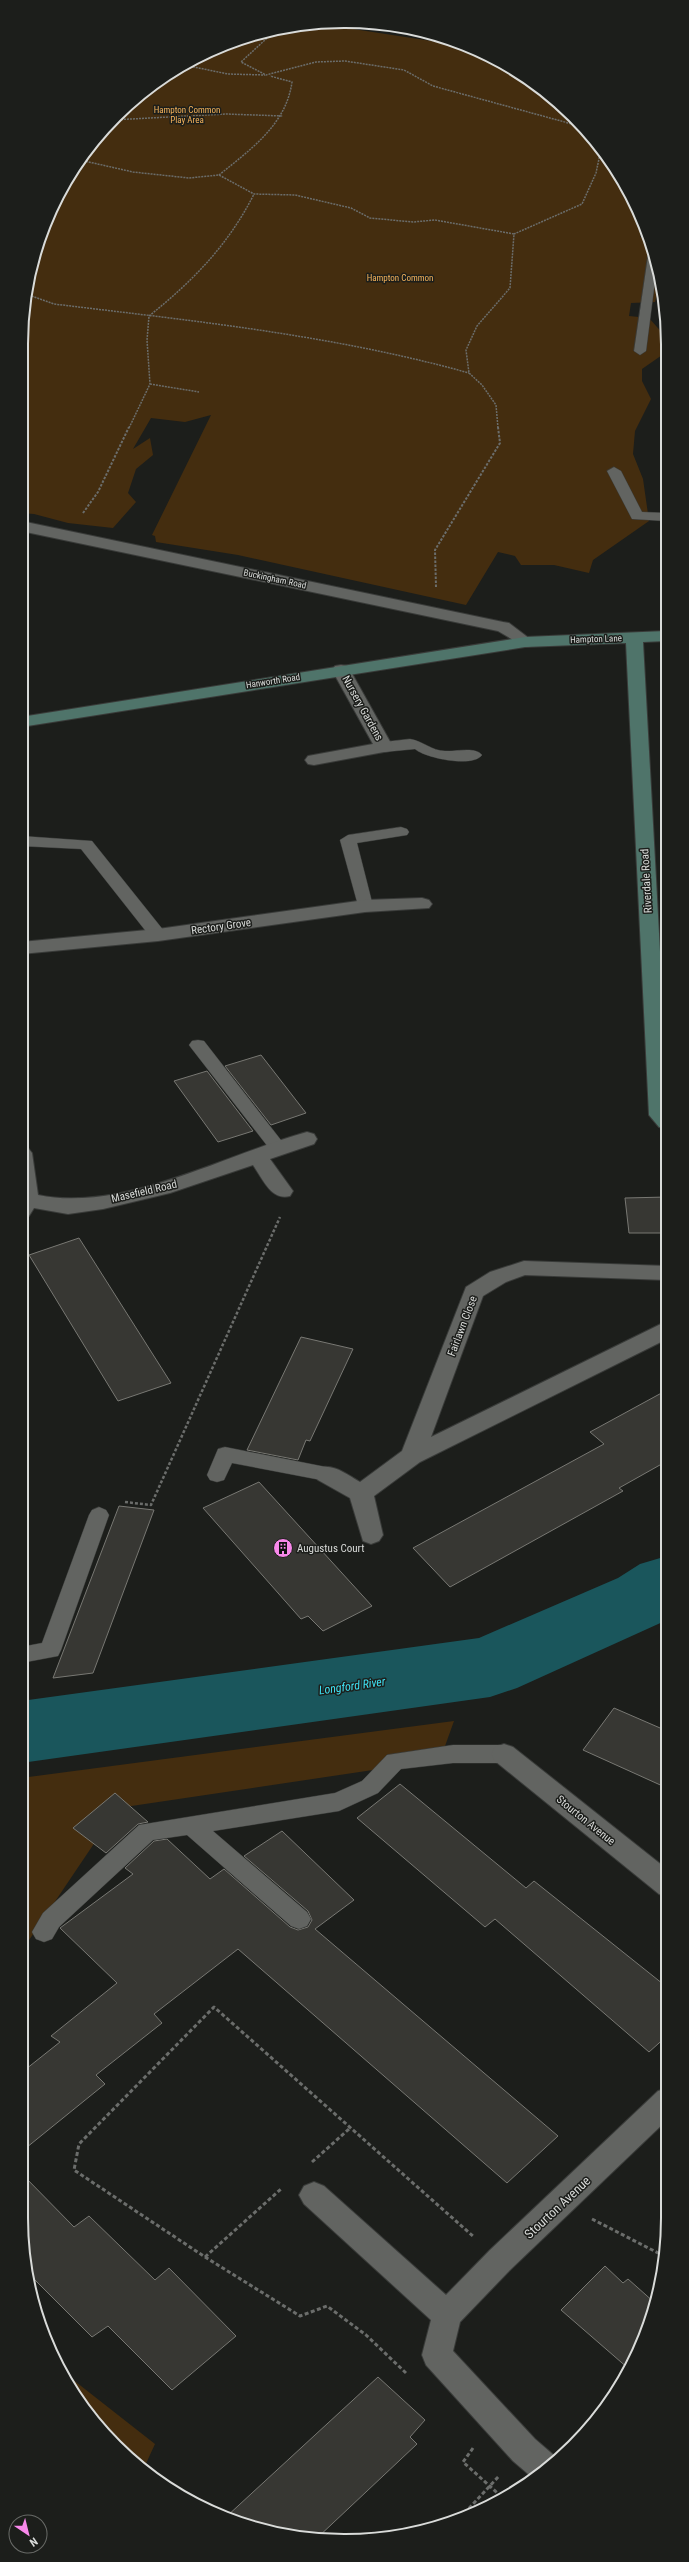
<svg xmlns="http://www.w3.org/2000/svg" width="689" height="2562" font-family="'Roboto Condensed',sans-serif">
	<rect width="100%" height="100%" fill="#1c1e1b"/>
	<path fill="#442d0f" d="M328 23 327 25 464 46 488 54 573 116 635 202 643 230H641L640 237 646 239 660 284 655 302 631 303 629 316 649 318 665 336V353L642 369V381L651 399 635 431 633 454 643 479 649 521 593 560 589 573 554 565H521L515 556 498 552 466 605 238 555 156 542 155 536 152 535 211 415 185 422 151 418 133 449 150 438 153 455 136 469 128 493 136 502 113 528 68 523 34 514 21 513V344L27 282 46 221 75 165 116 116 165 76 220 46 281 27Z
		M454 1721 440 1760 118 1808 21 1952V1778Z
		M67 2375 155 2444 143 2470 101 2431Z"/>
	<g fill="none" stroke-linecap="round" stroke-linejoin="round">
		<path fill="#1a565c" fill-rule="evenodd" d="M667 1556V1620L517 1688 490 1697 21 1763V1701L479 1638 618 1578 640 1564Z"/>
	</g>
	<path fill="#373733" stroke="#787873" d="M261 1055 306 1113 271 1125 225 1066Z
		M207 1071 253 1131 218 1142 174 1081Z
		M667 1197V1233H629L625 1198Z
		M79 1238 171 1383 118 1401 29 1255Z
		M301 1337 353 1349 310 1441 306 1440 298 1460 247 1450Z
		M667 1390V1461L619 1488 623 1491 450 1587 413 1548 604 1444 590 1432Z
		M259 1482 372 1606 323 1631 308 1616 301 1619 203 1508Z
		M119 1506 154 1510 93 1673 53 1678Z
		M614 1708 667 1731V1788L583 1750Z
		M400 1784 526 1888 534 1881 668 1988V2035L649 2052 495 1919 485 1927 357 1818Z
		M115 1793 148 1822 138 1824 106 1853 73 1828Z
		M282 1831 354 1900 315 1929 558 2136 507 2183 238 1949 154 2014 162 2023 96 2075 105 2084 21 2152V2073L60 2042 51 2036 117 1983 60 1928 133 1874 125 1868 154 1841 167 1839 210 1879 224 1869 290 1927 298 1930 308 1927 312 1920 308 1911 244 1856Z
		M21 2173 74 2227 89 2216 155 2280 169 2268 236 2336 172 2390 108 2326 92 2337 26 2271 21 2218Z
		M605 2266 623 2283 628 2279 655 2303 643 2341 629 2369 561 2310Z
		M378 2377 425 2420 410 2437 417 2444 316 2539 261 2530 226 2517Z"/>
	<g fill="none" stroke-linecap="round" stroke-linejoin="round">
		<g stroke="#393b39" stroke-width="1">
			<path id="lane" d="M648 256H651L656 273 646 351 640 355 634 351Z
				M614 467 621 471 642 512 666 513V521L632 519 607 471Z
				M410 739C423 741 432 751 445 751 455 752 475 746 482 755 473 768 425 758 415 749L384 752 376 747 384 742Z
				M401 827 407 829 409 832 407 835 357 843 373 906 365 911 359 909 340 840 348 835Z
				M21 836 92 841 164 931 166 935 164 939H152L81 849 21 846Z
				M198 1040 204 1041 284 1144 287 1148 284 1152H272L192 1049 189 1045 192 1041Z
				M225 1447 326 1467 333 1469 336 1474 333 1479 326 1481 232 1463 224 1480 217 1482 210 1480 207 1475 218 1449Z
				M99 1507 106 1510 109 1515 61 1650 58 1656 21 1663V1647L42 1643 89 1515 92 1510Z
				M453 1745H504L512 1748 515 1754 512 1760 504 1763H453L401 1769 378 1793 339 1811 213 1831 307 1912 311 1919 307 1926 299 1929 291 1926 187 1835 153 1840 59 1927 52 1939 44 1942 36 1939 32 1932 43 1913 139 1825 335 1793 362 1781 387 1755Z"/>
		</g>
		<g stroke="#393b39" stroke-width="2">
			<path id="street" d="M21 521 503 622 509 623 534 642 531 646 525 647 498 631 21 531Z
				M341 665 347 666 350 670 393 747 390 751 384 752 314 765 308 764 305 760 308 756 373 744 332 670 335 666Z
				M422 898 429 900 432 904 429 908 365 912 158 941 21 954V942L158 929 365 900Z
				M307 1132 314 1134 317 1139 314 1144 270 1159 293 1191 290 1196C271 1201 263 1179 253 1165L170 1193 103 1209 68 1214 34 1208 29 1216 21 1218V1146L28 1148 32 1153 38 1195C122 1213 226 1154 307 1132Z
				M524 1261 667 1266V1280L525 1275 506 1282 483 1296 431 1437 667 1321V1339L420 1462 374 1496 383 1535 379 1541 371 1544 363 1541 350 1498 318 1480 314 1474 318 1468C333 1463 346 1474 360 1482L402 1451 466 1287 490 1272Z
				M504 1744 513 1747 668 1870V1897L659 1894 495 1761 491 1754 495 1747Z
				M668 2088V2119L510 2270 460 2322 453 2351 535 2439 557 2458 534 2479 513 2461 426 2365 422 2355 431 2320 304 2204 299 2195 304 2186 314 2182 324 2186 446 2295 490 2250 658 2091Z"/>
		</g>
		<g stroke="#393b39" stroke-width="2">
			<path id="secondary" d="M666 631V641L643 642 666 1061V1129L659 1127 649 1115 626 643 525 647 21 727V717L525 637Z"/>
		</g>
		<path stroke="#6b6d6b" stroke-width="1.5" stroke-dasharray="2 1" stroke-linecap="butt" d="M278 28 241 62 266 75 316 62 345 61 404 70 433 86 572 124 586 134
			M184 65 228 74 265 75
			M112 120 226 114 283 116
			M80 160 133 172 189 178 219 175 254 194 295 195 351 208 370 218 413 222 435 220 514 234
			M219 175C251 149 286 125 292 82L270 76
			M26 294 54 304C194 321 333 335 469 373
			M150 384 199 392
			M129 428 150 384 147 340 149 316C193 281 229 244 254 194
			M498 428 496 405 482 385 469 373 466 350 477 326 510 288 514 234 582 204 596 173 600 154"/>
		<path stroke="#6b6d6b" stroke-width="2" stroke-dasharray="2.5 1.5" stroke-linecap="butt" d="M83 513 98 492 129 427
			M436 587 435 550 500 443 498 427"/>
		<path stroke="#6b6d6b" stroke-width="2.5" stroke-dasharray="3 2" stroke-linecap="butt" d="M125 1502 151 1505 280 1217"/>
		<path stroke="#6b6d6b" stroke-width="3" stroke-dasharray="4 2.5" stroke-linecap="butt" d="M312 2162 349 2129
			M592 2219 664 2256
			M205 2257 281 2189
			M406 2373 366 2335 327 2306 300 2316 205 2257 74 2170 79 2144 214 2007 474 2237
			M473 2448 463 2462 503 2498
			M460 2518 499 2476"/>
		<use href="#lane" fill="#626461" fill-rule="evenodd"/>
		<use href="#street" fill="#626461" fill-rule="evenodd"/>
		<use href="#secondary" fill="#4f746a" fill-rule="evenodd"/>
	</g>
	<defs>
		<g id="building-disc" transform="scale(1)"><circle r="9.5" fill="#f888ea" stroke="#1c1e1b"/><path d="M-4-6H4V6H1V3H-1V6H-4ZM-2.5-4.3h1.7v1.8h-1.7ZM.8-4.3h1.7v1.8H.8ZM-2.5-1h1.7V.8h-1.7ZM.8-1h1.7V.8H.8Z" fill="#111"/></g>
	</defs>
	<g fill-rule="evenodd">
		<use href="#building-disc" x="283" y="1548"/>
	</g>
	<g text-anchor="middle" stroke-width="3" stroke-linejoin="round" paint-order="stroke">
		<g font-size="9" fill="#f7b45b" stroke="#1c1e1b">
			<text x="187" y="113">Hampton Common<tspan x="187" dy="10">Play Area</tspan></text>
			<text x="400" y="281">Hampton Common</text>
		</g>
		<g font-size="9" fill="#d9dbd9" stroke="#1c1e1b">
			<text transform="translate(275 579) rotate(12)" y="3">Buckingham Road</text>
			<text transform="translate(596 639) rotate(-2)" y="3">Hampton Lane</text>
			<text transform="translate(273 681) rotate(-9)" y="3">Hanworth Road</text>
		</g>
		<g font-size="11" fill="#d9dbd9" stroke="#1c1e1b">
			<text transform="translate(363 708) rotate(61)" y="4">Nursery Gardens</text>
			<text transform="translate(646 881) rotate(-93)" y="4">Riverdale Road</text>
			<text transform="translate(221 926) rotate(-8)" y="4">Rectory Grove</text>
			<text transform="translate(144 1191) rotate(-13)" y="4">Masefield Road</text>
			<text transform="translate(462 1326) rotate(-69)" y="4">Fairlawn Close</text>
			<text transform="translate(586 1820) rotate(39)" y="4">Stourton Avenue</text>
		</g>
		<g font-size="11" fill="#d9dbd9" stroke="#1c1e1b" text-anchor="start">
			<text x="297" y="1552">Augustus Court</text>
		</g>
		<g font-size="12" font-style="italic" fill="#3fe2f4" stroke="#1c1e1b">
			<text transform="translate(352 1686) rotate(-8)" y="4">Longford River</text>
		</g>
		<g font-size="13" fill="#d9dbd9" stroke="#1c1e1b">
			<text transform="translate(557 2207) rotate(-43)" y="5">Stourton Avenue</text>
		</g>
	</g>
	<path d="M0 0H689V2562H0ZM344 28H345A316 316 0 0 1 661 344V2218A316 316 0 0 1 345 2534H344A316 316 0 0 1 28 2218V344A316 316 0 0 1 344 28Z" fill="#1c1e1b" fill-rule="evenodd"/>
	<path fill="none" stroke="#d9dbd9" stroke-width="2" d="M344 28H345A316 316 0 0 1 661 344V2218A316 316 0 0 1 345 2534H344A316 316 0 0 1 28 2218V344A316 316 0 0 1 344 28Z"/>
	<g transform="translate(28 2534) rotate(145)"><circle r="19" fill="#1c1e1b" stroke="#686a67"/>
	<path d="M0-3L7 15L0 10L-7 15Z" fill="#f888ea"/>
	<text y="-6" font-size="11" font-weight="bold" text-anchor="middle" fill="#d9dbd9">N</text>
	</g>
</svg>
